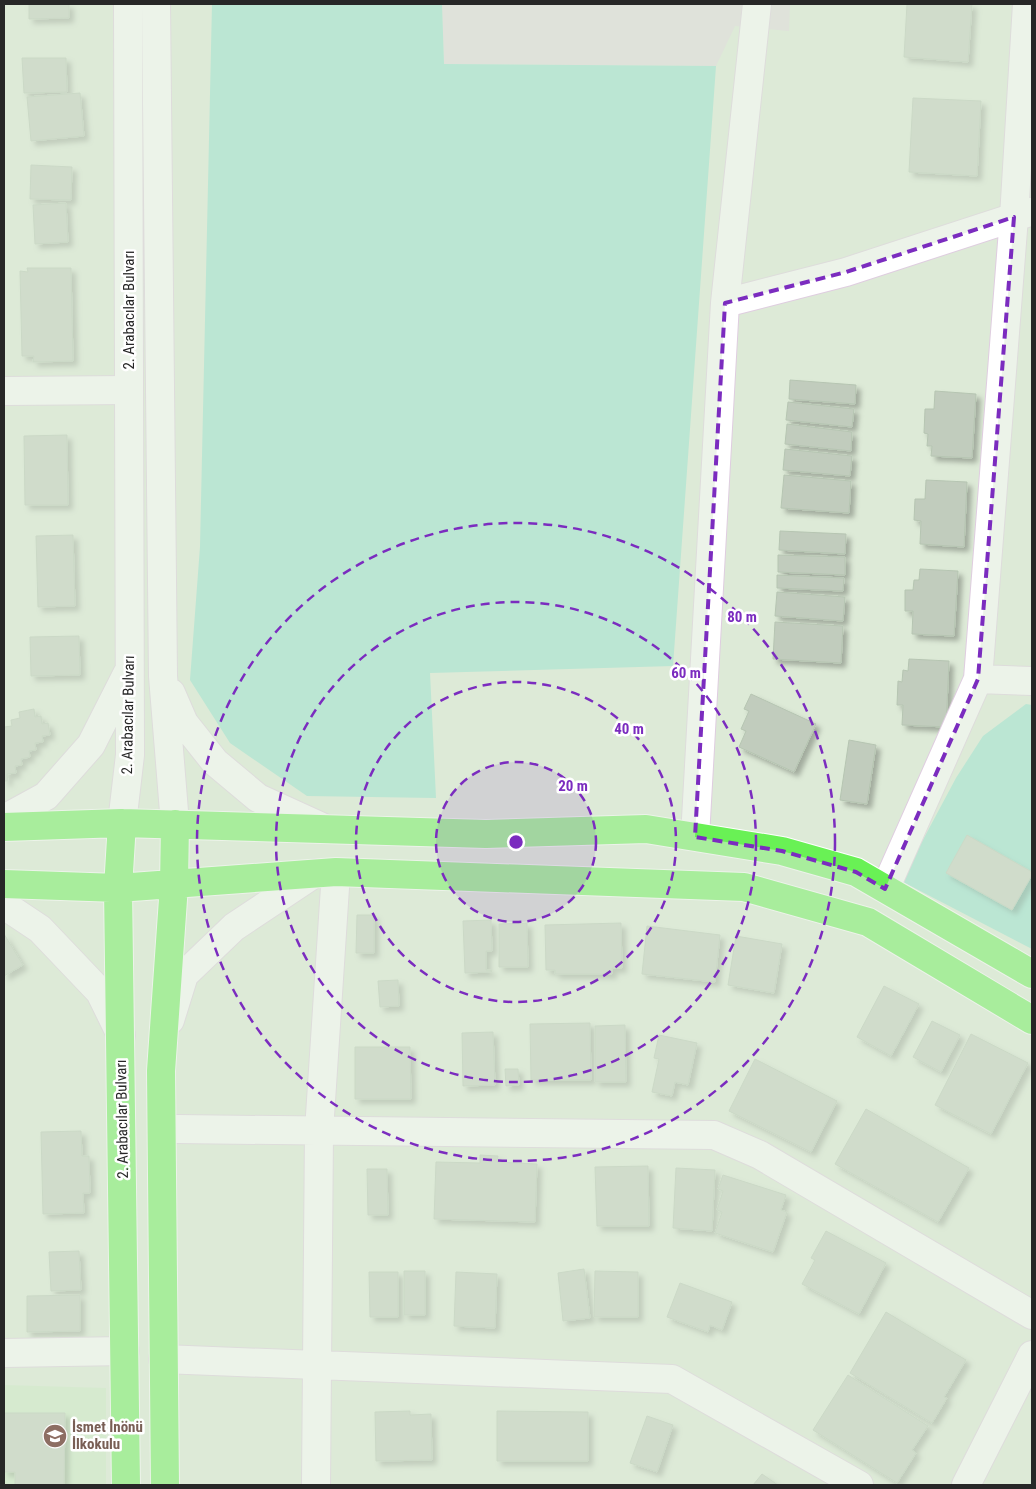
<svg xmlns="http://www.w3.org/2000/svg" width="1036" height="1489" font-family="'Roboto Condensed',sans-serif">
	<defs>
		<filter id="shadow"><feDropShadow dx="4.5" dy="4.5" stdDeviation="2.5" flood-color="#0004"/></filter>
	</defs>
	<rect width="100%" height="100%" fill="#ddead7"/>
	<path fill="#e2d9de" d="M442 4H790L789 31 735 26 716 66 444 64Z"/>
	<path fill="#ceecc6" d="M4 1385 106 1388V1485H4Z"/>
	<path fill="#92e2cf" d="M212 4H442L444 64 716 66 673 666 430 673 436 798 307 796 230 743 190 680 200 547Z
		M1026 704 1032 705V949L901 881 956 778 983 736Z"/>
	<path fill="#c1ccbd" stroke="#b6c5b2" filter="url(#shadow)" d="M25 4H69V18L29 19V4Z
		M907 4H972L968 62 904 57Z
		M22 58H66L67 92 24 93Z
		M80 93 84 136 31 141 27 97Z
		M913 98 981 101 977 176 909 172Z
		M31 165 72 167 71 200 30 199Z
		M66 203 68 242 35 244 33 205Z
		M27 268H71L73 361 33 362 34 356H22L20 271 28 272Z
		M790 380 856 385 855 404 789 399Z
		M935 391 976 394 972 458 931 456 932 446H927L928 434 924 433 925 409H934Z
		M788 402 854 409 852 427 786 420Z
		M787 424 852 432 851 451 785 444Z
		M67 435 68 505H25L24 436Z
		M785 449 852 456 850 476 783 470Z
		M784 475 851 481 849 513 781 508Z
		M926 480 967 482 964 547 920 544 921 521 914 520 915 499H925Z
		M780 531 846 534 845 554 779 550Z
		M73 535 75 606 38 607 36 536Z
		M778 555 845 557V575L778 572Z
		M920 569 958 571 954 636 912 634 913 611H905V590H913L914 580H919Z
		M777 575 844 578 843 591 777 588Z
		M777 592 845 597 843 621 775 616Z
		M775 622 843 626 841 663 773 659Z
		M79 636 80 675 31 676 30 637Z
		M909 659 949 661 946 727 902 725 903 705H897L898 681 902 682 903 670 908 671Z
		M751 694 816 724 794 772 739 747 746 731 741 729 749 711 744 709Z
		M34 709 35 717 41 716 42 724 48 723 50 735 42 736 43 742 35 743 36 750 29 751 30 757 21 759 22 765 15 766 16 773 7 774 8 781H4V727L12 726 11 720 20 718 19 712Z
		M849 740 876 745 867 804 840 800Z
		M967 835 1032 872V875L1012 910 946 873Z
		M357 915H374V953H356Z
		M491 920 492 951H486V970H491L492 972 465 973 463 921Z
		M527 923 528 967H499V924Z
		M621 923 622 968H612V974H555V970H546L545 925Z
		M647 926 720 935 715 982 642 974Z
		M4 934 23 965 4 976Z
		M736 936 782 944 774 993 728 985Z
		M398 980 399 1006 380 1007 378 981Z
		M884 986 919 1004 891 1056 857 1037Z
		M932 1021 960 1035 941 1072 913 1057Z
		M590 1023 591 1080H531L530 1024Z
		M625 1025 626 1082H595V1026Z
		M493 1032 495 1085 463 1086 462 1033Z
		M971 1034 1028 1063 991 1134 935 1105Z
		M659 1035 697 1043 688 1085 675 1082 672 1096 652 1092 659 1059 654 1058Z
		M355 1047H410L411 1099H355Z
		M755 1059 837 1101 811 1152 729 1111Z
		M505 1069H518L519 1085 506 1086Z
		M866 1109 969 1168 938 1222 835 1164Z
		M81 1131 82 1156H89L90 1193H83L84 1213 43 1214 41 1132Z
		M480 1155 498 1156 497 1162 537 1164 535 1222 434 1219 436 1162 480 1163Z
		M648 1166 649 1226H597L595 1167Z
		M676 1168 715 1170 712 1231 673 1228Z
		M367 1169H387L388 1215H368Z
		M723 1175 786 1195 781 1210 787 1212 773 1252 715 1233 722 1212 717 1210 723 1191 718 1189Z
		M826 1231 886 1263 859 1314 802 1284 815 1260 811 1258Z
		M79 1251 81 1290 51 1291 49 1252Z
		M584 1269 590 1318 563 1321 558 1273Z
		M404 1271H425V1315H404Z
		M595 1271 638 1272V1317H594Z
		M369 1272H398V1317H370Z
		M456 1272 497 1274 495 1328 454 1326Z
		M680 1283 732 1302 722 1330 710 1325 708 1332 667 1317Z
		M80 1295V1331L27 1332V1296Z
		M886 1312 966 1360 944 1397 947 1398 932 1423 850 1373Z
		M848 1375 928 1426 912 1450 916 1453 897 1483 813 1430Z
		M410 1411V1415L431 1414 432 1460 376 1461 375 1412Z
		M497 1411 588 1412V1461H497Z
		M4 1413H65L64 1485H15V1472H4Z
		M647 1416 673 1425 657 1472 630 1463Z
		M762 1474 778 1485H753Z"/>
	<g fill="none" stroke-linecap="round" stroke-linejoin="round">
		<g stroke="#dfcde0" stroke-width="30">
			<path id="minor" d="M725 303 757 4
				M4 391 129 390
				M978 679 1032 681
				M695 837 725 303 846 272 1030 212
				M885 889 978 679 1014 217 1027 4
				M176 1129 714 1135 760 1155 1032 1315
				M4 1353 125 1351
				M163 1359 672 1379 859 1485
				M316 1485 319 1131 336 872
				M966 1485 1032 1355"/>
		</g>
		<g stroke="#dfcde0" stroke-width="30">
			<path id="secondary" d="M156 4 163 676 175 824
				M171 693 184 723 215 762 258 798 326 829
				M4 819 46 796 91 745 127 674
				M122 823 130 755 128 4
				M4 905 40 929 100 992 121 1035
				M170 1020 184 975 234 927 315 873"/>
		</g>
		<g stroke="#fff" stroke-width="30">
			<path id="primary" d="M122 823 118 888 126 1485
				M4 827 122 823 486 834 646 829 782 851 856 872 1032 974
				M4 884 118 888 336 872 744 887 868 922 1032 1020
				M165 1485 161 1071 174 885 175 824"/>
		</g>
		<use href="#minor" stroke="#fff" stroke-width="28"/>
		<use href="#secondary" stroke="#fff" stroke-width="28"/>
		<use href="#primary" stroke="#69f155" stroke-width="28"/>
	</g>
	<path d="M0 0H1036V1489H0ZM1014 217 978 679 885 889 856 872 782 851 695 837 725 303 846 272Z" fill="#ddead7" fill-opacity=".55" fill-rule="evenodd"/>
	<path fill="none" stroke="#7b2cbf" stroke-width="4" stroke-dasharray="10 6" stroke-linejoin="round" d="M1014 217 978 679 885 889 856 872 782 851 695 837 725 303 846 272Z"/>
	<circle cx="516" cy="842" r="80" fill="#7b2cbf" fill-opacity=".12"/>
	<g fill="none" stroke="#7b2cbf" stroke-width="2.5" stroke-dasharray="9 6">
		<circle cx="516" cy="842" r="80"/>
		<circle cx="516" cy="842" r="160"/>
		<circle cx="516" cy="842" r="240"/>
		<circle cx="516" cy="842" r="319"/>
	</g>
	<defs>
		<g id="school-disc" transform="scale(1.25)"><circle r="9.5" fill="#8d6e63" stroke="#fff"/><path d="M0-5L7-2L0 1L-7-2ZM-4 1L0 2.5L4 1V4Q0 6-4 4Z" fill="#fff"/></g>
	</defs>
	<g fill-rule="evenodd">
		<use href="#school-disc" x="55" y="1436"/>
	</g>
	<g text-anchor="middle" stroke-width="5" stroke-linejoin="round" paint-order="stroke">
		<g font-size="15" fill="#272727" stroke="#fff">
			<text transform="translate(129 310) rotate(-90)" y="5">2. Arabacılar Bulvarı</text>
			<text transform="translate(128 715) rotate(-89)" y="5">2. Arabacılar Bulvarı</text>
			<text transform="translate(122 1119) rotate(-91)" y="5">2. Arabacılar Bulvarı</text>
		</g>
		<g font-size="15" font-weight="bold" fill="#785e54" stroke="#fff" text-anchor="start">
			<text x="72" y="1432">İsmet İnönü<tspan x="72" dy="17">İlkokulu</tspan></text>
		</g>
	</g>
	<circle cx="516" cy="842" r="8" fill="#7b2cbf" stroke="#fff" stroke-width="2.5"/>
	<g font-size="15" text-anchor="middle" font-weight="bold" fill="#7b2cbf" stroke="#fff" stroke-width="5" stroke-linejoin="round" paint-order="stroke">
		<text x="742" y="622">80 m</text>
		<text x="686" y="678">60 m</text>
		<text x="629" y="734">40 m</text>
		<text x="573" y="791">20 m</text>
	</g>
	<rect width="1036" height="1489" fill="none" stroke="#272727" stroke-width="10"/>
</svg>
